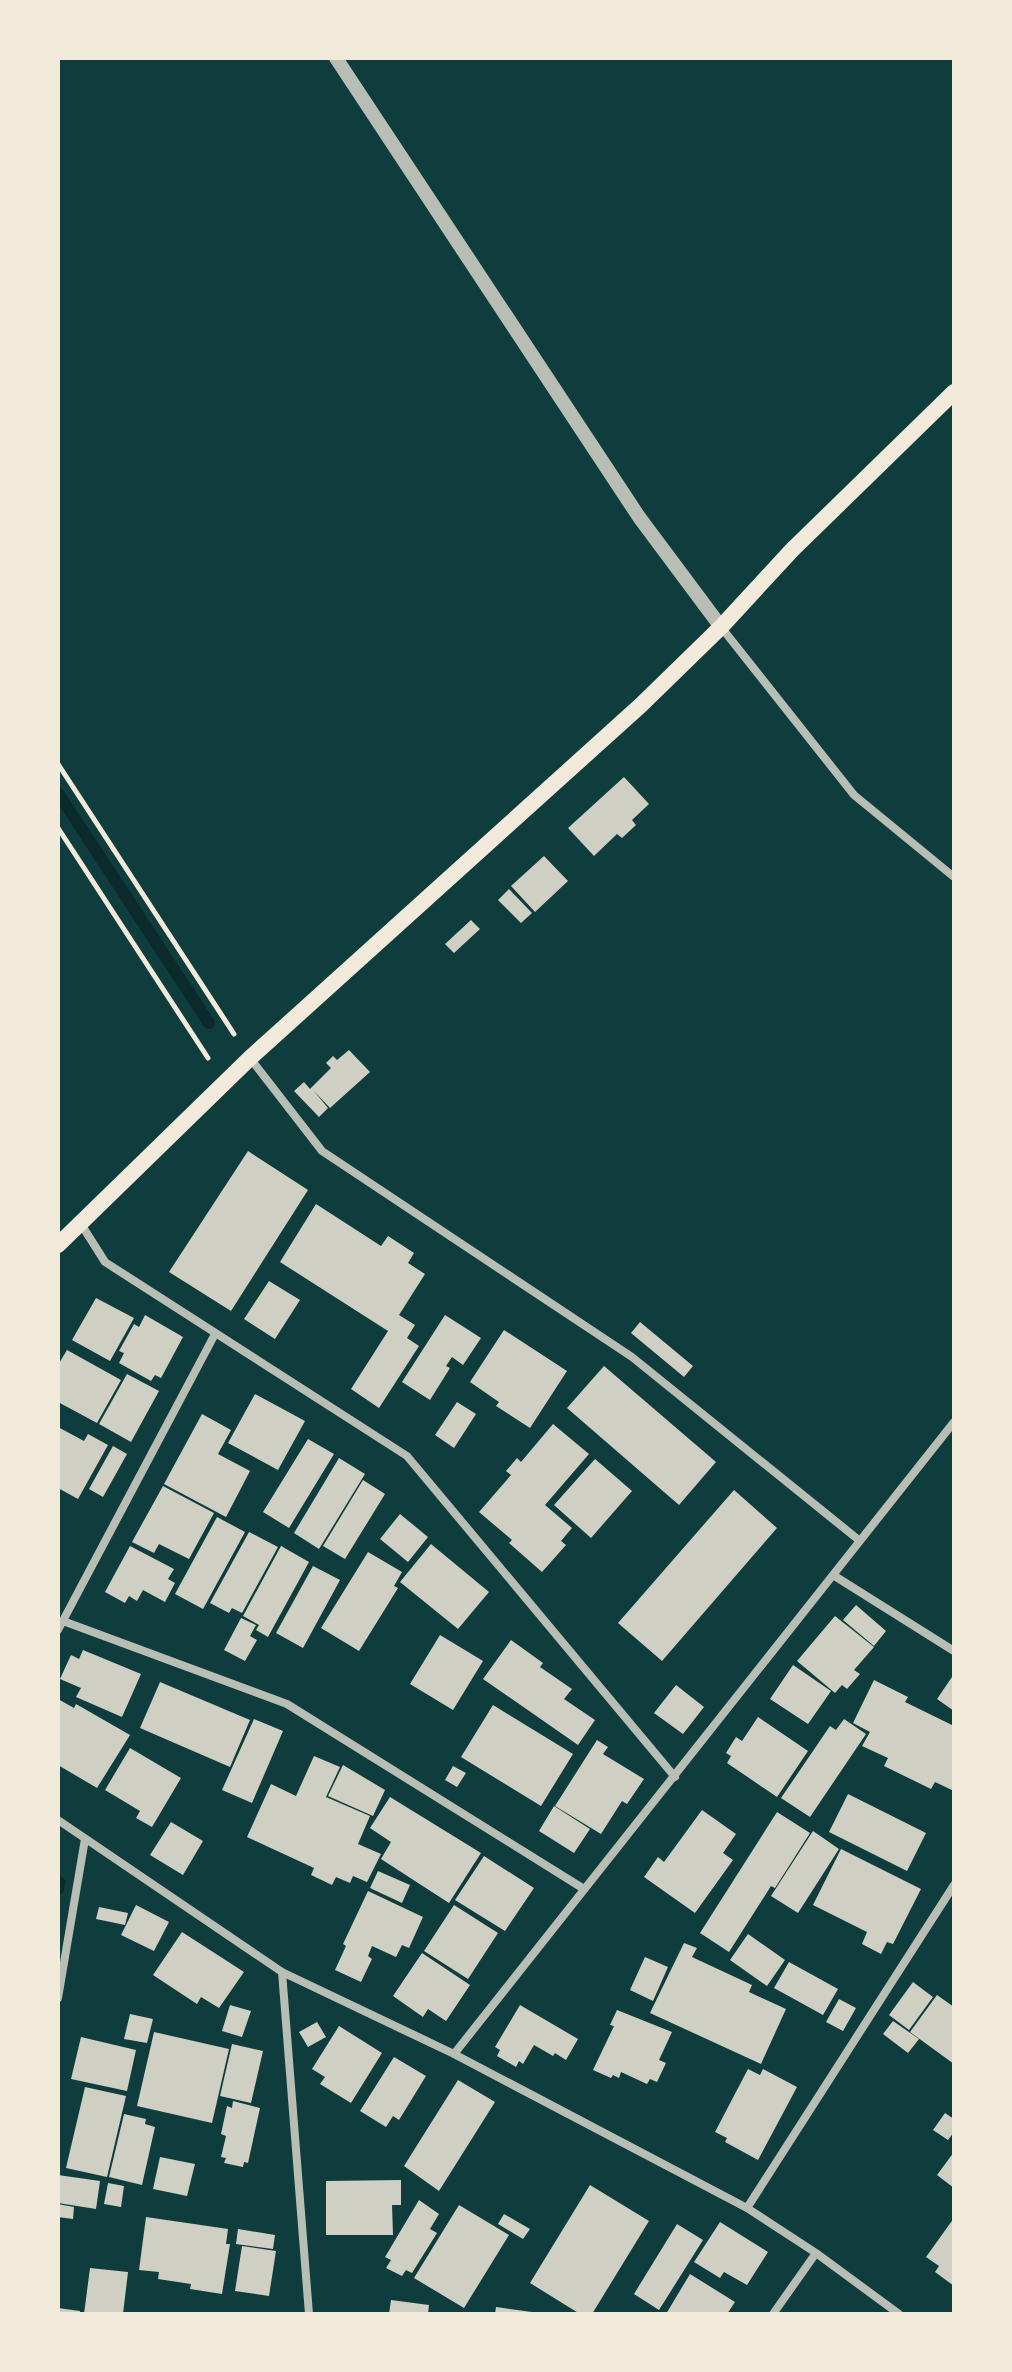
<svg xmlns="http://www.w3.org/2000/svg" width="1012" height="2372" font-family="Spectral,serif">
	<rect width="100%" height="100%" fill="#0f3d3e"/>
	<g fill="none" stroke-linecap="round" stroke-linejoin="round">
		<path stroke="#0a2a2b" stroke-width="12" d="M58 793 209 1023
			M58 1889 59 1882"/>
	</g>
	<path fill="#cfcfc3" d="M624 777 649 804 632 820 636 825 622 838 617 834 594 856 568 828Z
		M544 856 568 881 535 912 511 886Z
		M509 889 532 913 521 923 498 900Z
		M471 920 480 929 454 953 445 944Z
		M349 1050 370 1072 330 1108 313 1090 328 1108 319 1117 294 1091 304 1082 310 1089 331 1068 326 1063 333 1056 337 1060Z
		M248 1151 308 1190 231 1311 169 1272Z
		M316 1204 381 1246 388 1236 414 1253 408 1263 425 1274 399 1315 415 1325 407 1338 419 1346 379 1408 351 1389 388 1331 280 1262Z
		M269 1281 300 1300 275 1339 244 1319Z
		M96 1298 134 1318 110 1361 72 1340Z
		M145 1315 183 1337 161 1378 155 1375 151 1381 119 1363 124 1353 119 1351 134 1324 139 1327Z
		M445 1315 481 1338 463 1365 452 1357 446 1366 450 1368 430 1400 402 1382Z
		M640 1322 693 1366 684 1377 631 1333Z
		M504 1330 567 1371 530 1428 496 1406 499 1402 470 1382Z
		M67 1350 121 1380 97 1423 58 1402V1365Z
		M604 1366 716 1462 679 1505 567 1408Z
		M127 1374 159 1391 131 1442 99 1424Z
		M255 1394 305 1421 278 1470 228 1443Z
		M457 1402 476 1414 454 1448 435 1435Z
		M202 1414 231 1430 218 1454 250 1471 226 1517 164 1484Z
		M553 1424 589 1454 545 1505 572 1528 561 1541 566 1545 542 1572 509 1543 512 1540 479 1512 511 1475 506 1471 517 1458 521 1462Z
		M58 1427 84 1441 88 1434 108 1445 78 1499 58 1488Z
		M308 1439 334 1454 289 1528 263 1512Z
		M113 1446 127 1454 103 1497 89 1489Z
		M339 1458 365 1474 319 1549 294 1533Z
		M595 1459 632 1491 591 1538 554 1505Z
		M363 1480 385 1494 345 1559 323 1546Z
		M163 1486 214 1513 189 1559 159 1544 154 1553 132 1542Z
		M734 1490 777 1528 662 1661 618 1623Z
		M400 1514 428 1537 408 1562 380 1539Z
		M217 1517 245 1532 203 1609 175 1594Z
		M249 1532 278 1547 242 1613 232 1608 229 1613 210 1603Z
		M431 1544 489 1592 458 1629 400 1582Z
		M130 1546 174 1569 168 1579 175 1583 165 1602 143 1590 137 1601 129 1596 125 1603 105 1592Z
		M281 1546 309 1562 268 1637 256 1630 259 1625 243 1616Z
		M368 1552 402 1572 394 1586 398 1588 359 1651 321 1628Z
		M313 1566 340 1580 303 1648 276 1633Z
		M856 1605 886 1631 874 1646 843 1620Z
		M835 1616 874 1647 854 1670 860 1674 847 1689 842 1685 835 1693 797 1661Z
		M241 1618 256 1625 250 1636 257 1640 245 1661 224 1650Z
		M440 1635 483 1661 453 1710 410 1684Z
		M511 1640 543 1663 540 1667 572 1689 564 1699 595 1720 578 1745 483 1679Z
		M83 1650 141 1674 122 1717 76 1697 81 1688 60 1679 71 1655 79 1659Z
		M793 1665 831 1691 808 1724 770 1699Z
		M954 1674V1711L937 1699Z
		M874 1680 908 1697 905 1702 954 1726V1791L935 1782 931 1789 884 1766 888 1758 862 1746 870 1732 853 1723Z
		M160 1682 250 1720 230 1767 140 1728Z
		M676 1685 704 1707 683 1734 654 1713Z
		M58 1699 74 1708 76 1704 130 1735 97 1788 58 1765Z
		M493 1705 573 1754 541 1806 461 1757Z
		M758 1717 808 1751 777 1797 727 1763 731 1756 726 1753 736 1737 742 1741Z
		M254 1719 283 1731 252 1803 222 1790Z
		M844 1719 866 1734 810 1817 781 1798 830 1726 836 1730Z
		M597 1740 608 1747 603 1754 644 1779 627 1804 622 1801 601 1834 555 1806Z
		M130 1748 181 1778 152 1827 136 1818 140 1811 105 1790Z
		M314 1756 340 1767 326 1797 370 1816 358 1844 381 1854 367 1882 353 1876 350 1883 336 1877 332 1885 311 1875 314 1868 247 1837 271 1784 296 1796Z
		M343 1765 385 1790 373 1816 328 1796Z
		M453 1766 466 1773 457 1787 445 1780Z
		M848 1794 926 1833 907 1871 829 1832Z
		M390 1797 481 1853 449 1903 381 1859 391 1842 370 1828Z
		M554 1806 590 1829 574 1853 539 1831Z
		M702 1810 736 1834 723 1853 733 1860 695 1913 644 1877 658 1857 664 1862Z
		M777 1812 810 1833 775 1888 771 1886 729 1952 700 1933Z
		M171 1822 203 1841 183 1875 150 1855Z
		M813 1831 839 1849 798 1913 771 1896Z
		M841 1849 921 1889 893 1944 887 1942 881 1954 862 1944 867 1932 813 1905Z
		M484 1856 534 1888 505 1931 455 1900Z
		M378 1871 410 1885 402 1903 370 1888Z
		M368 1891 423 1917 409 1948 402 1945 396 1957 372 1946 368 1956 372 1959 361 1982 335 1970 346 1946 343 1944Z
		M136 1905 169 1922 154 1951 121 1935Z
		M454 1905 498 1933 468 1979 424 1951Z
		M99 1907 128 1913 125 1925 96 1919Z
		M182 1932 244 1972 219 2008 201 1997 197 2004 153 1975Z
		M748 1934 785 1960 767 1986 730 1960Z
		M684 1943 697 1948 692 1957 752 1985 749 1992 786 2009 761 2064 650 2013Z
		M422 1953 470 1985 446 2021 428 2009 423 2017 393 1996Z
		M645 1957 668 1967 653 2001 630 1990Z
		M789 1962 838 1989 823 2015 774 1988Z
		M913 1982 933 1997 909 2030 889 2015Z
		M937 1995 954 2007V2064L910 2032Z
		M839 1999 856 2008 843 2031 826 2022Z
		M230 2005 251 2011 242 2037 222 2031Z
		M520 2005 578 2039 566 2060 555 2053 553 2056 534 2045 523 2064 519 2061 516 2067 497 2056 500 2050 495 2047Z
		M617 2010 672 2032 659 2060 666 2063 657 2082 650 2079 647 2084 621 2072 619 2078 613 2075 611 2078 593 2070 614 2026 610 2025Z
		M130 2014 153 2019 147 2043 124 2039Z
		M893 2021 919 2039 908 2053 883 2034Z
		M317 2022 326 2037 308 2047 299 2032Z
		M339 2026 382 2053 351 2103 320 2084 325 2077 312 2069Z
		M154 2032 229 2049 212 2123 137 2106Z
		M81 2037 136 2050 127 2091 71 2079Z
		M232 2044 263 2051 251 2103 220 2096Z
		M394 2057 426 2076 399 2120 393 2116 386 2127 360 2111Z
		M748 2069 760 2075 763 2069 797 2087 758 2160 725 2142 727 2138 715 2132Z
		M458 2080 495 2102 439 2191 404 2166Z
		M85 2087 126 2096 107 2177 66 2168Z
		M233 2101 260 2108 248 2163 244 2162 243 2167 224 2163 226 2158 221 2157 226 2136 221 2134 227 2106 232 2108Z
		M945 2113 954 2119V2132L948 2140 933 2130Z
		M124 2114 146 2119 145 2124 155 2127 142 2185 109 2177Z
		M954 2152V2188L937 2175Z
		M160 2157 195 2164 187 2196 153 2189Z
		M58 2175 100 2181 96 2209 58 2203Z
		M401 2180V2205H392L393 2235H326V2181Z
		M108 2183 124 2186 121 2207 104 2204Z
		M590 2185 649 2221 592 2314H580L530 2283Z
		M419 2200 439 2214 430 2229 437 2233 412 2273 406 2270 402 2276 386 2268 391 2260 385 2257Z
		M58 2204 74 2207 73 2219 58 2217Z
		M459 2205 509 2235 464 2308 414 2278Z
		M504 2214 530 2229 523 2239 498 2224Z
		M146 2217 228 2229 226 2244H230L222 2294 190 2289 191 2284 158 2279 159 2272 139 2270Z
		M954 2218V2286L935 2272 939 2266 926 2257Z
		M720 2222 768 2252 747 2285 724 2272 720 2278 694 2262Z
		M677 2224 703 2240 659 2310 634 2294Z
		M238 2229 275 2235 273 2249 236 2244Z
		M242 2246 276 2251 269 2296 235 2291Z
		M90 2268 128 2272 123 2314H84Z
		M690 2274 735 2302 727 2314H666Z
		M391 2300 429 2305 428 2314H389Z
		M496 2307 532 2312V2314H495Z
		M58 2308 80 2311V2314H58Z"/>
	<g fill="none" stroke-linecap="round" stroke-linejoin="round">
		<path stroke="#f1e9da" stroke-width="5" d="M58 764 234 1034
			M58 828 208 1058"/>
		<path stroke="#b8beb3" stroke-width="8" d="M721 627 854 795 954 877
			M250 1058 322 1151 632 1357 860 1541
			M81 1224 105 1262 407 1456 675 1777
			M833 1575 954 1651
			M63 1621 287 1704 584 1889
			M58 1630 215 1334
			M58 1820 282 1972 454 2054 747 2208 816 2253 899 2314
			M282 1972 309 2314
			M58 1998 85 1839
			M454 2054 954 1422
			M747 2208 954 1885
			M773 2314 816 2253"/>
		<path stroke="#b8beb3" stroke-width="14" d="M336 58 639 517 721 627"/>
		<path stroke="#f1e9da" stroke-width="16" d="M58 1245 250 1058 641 705 721 627 792 550 954 392"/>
	</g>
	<rect width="1012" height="2372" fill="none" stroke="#f1e9da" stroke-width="120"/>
</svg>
